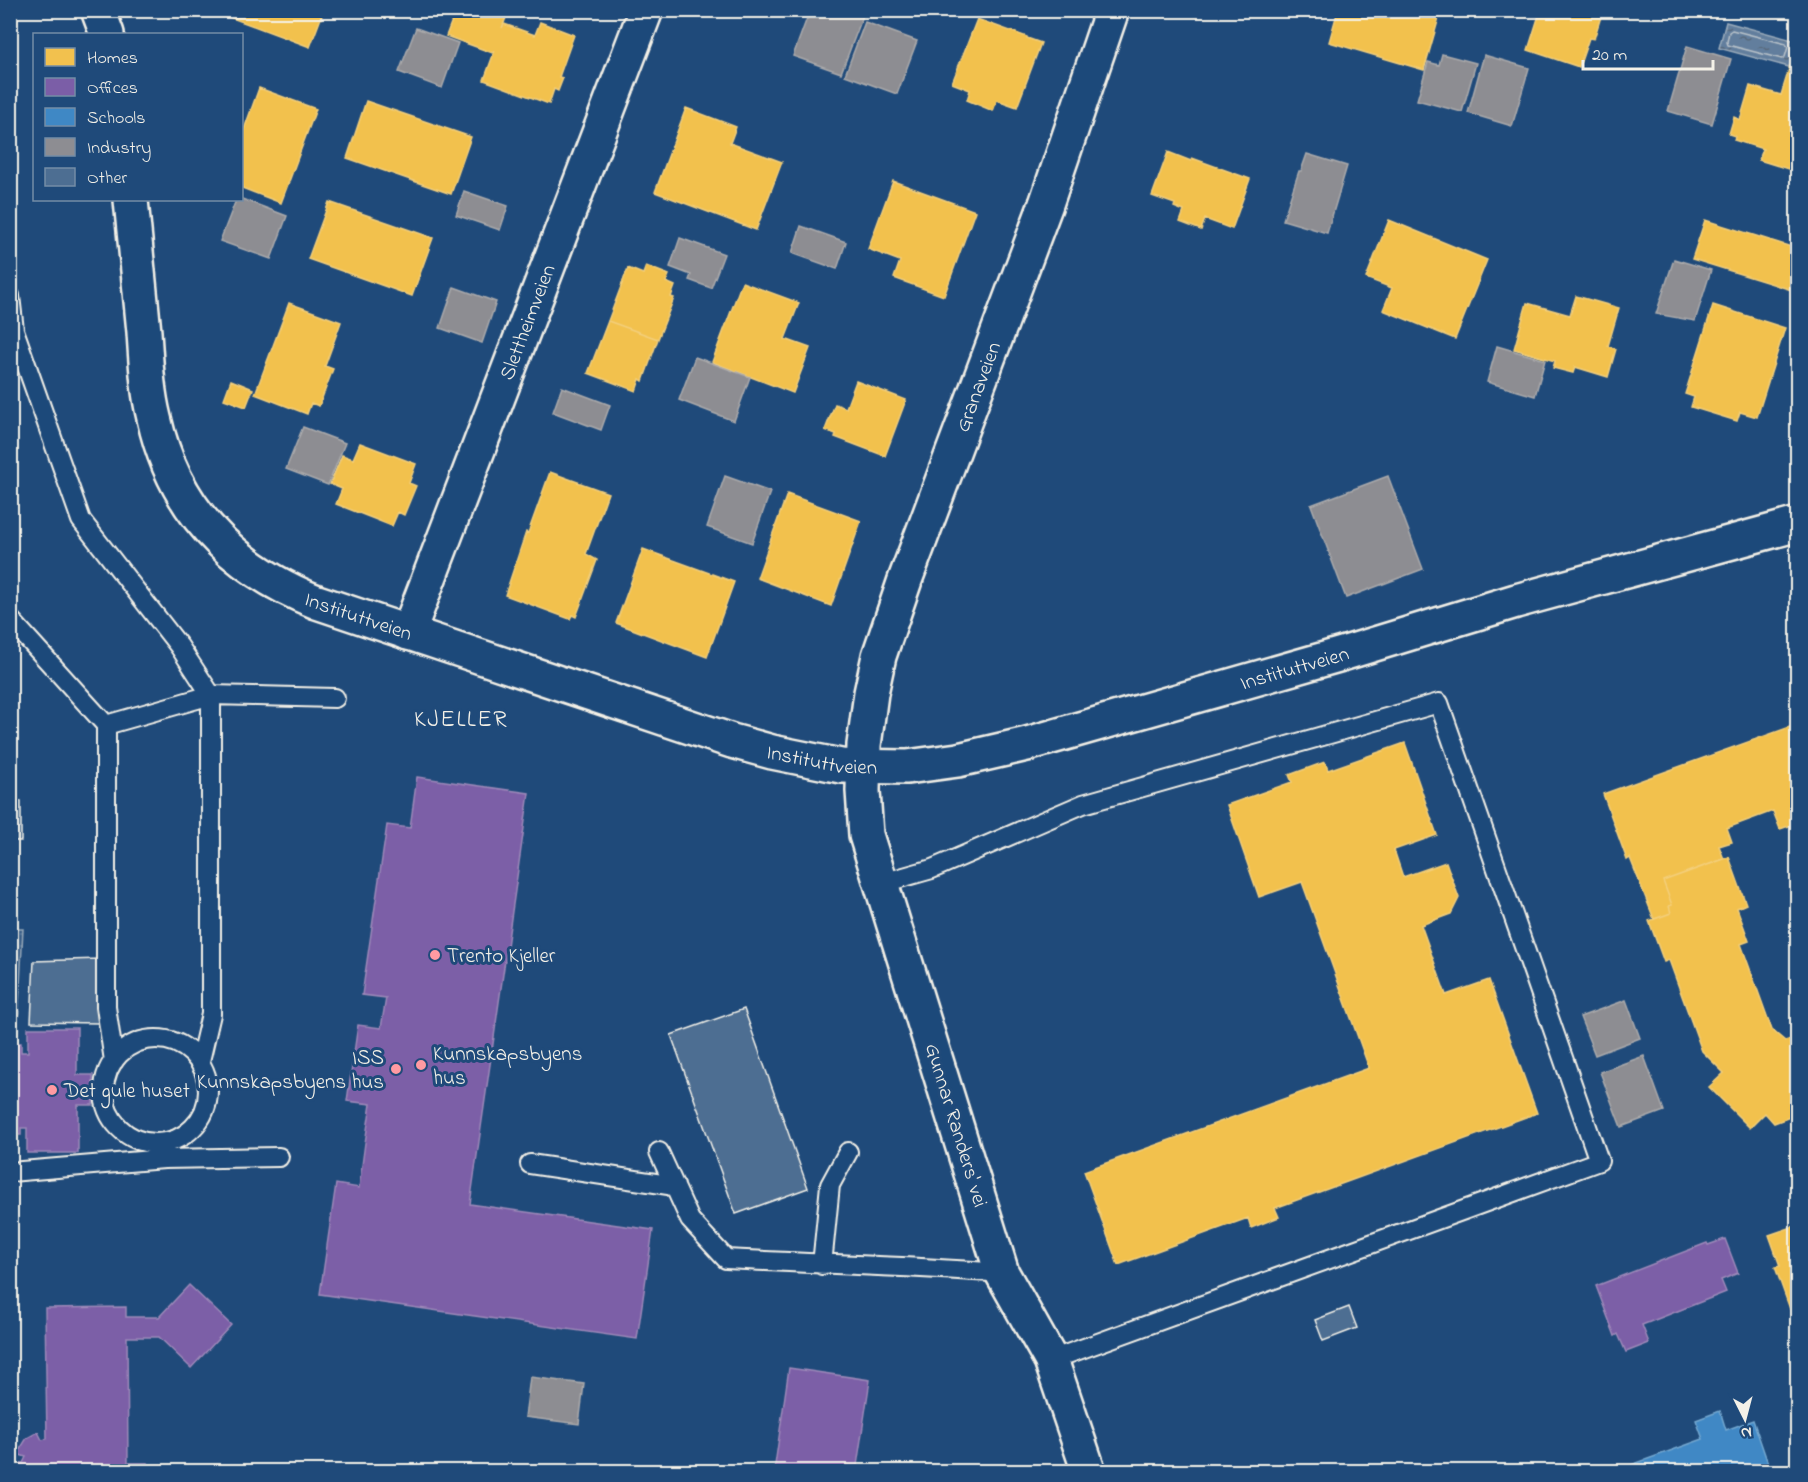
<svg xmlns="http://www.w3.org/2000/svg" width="1808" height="1482" font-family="'Indie Flower',sans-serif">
	<defs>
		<pattern id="grass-dots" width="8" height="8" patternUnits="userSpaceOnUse" patternTransform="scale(1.5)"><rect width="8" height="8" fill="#3a5f88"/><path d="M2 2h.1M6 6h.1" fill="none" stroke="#577699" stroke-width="1.8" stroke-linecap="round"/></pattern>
		<pattern id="water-ripples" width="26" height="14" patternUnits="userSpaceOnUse" patternTransform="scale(1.5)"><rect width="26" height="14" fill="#627e9d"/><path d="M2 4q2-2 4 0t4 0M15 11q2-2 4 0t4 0" fill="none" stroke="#58687a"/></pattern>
	</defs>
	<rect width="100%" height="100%" fill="#1f4a7a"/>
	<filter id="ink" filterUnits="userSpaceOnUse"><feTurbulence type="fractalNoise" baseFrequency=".0167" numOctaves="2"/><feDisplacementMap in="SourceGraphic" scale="12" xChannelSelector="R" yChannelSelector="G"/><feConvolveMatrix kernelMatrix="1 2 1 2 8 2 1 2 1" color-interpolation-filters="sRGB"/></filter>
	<g filter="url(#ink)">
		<path fill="url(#grass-dots)" stroke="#97a8b8" stroke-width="1.5" d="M11 929H23L17 1042H11Z"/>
		<path fill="url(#water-ripples)" stroke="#9cacbb" stroke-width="1.5" d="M1726 22 1796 41 1789 67 1719 48Z"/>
		<path fill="#f2c14e" stroke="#f3cf7c" stroke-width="1.5" d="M217 10H324L310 47 216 12Z
			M456 10H509L502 28 504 24 535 35 540 22 574 35 559 77 563 78 558 91 554 89 549 104 484 80 495 50 493 53 446 36Z
			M1338 10H1428L1440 14 1424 70 1329 42Z
			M1534 10H1603L1594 39 1589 38 1579 67 1528 50 1539 15 1533 13Z
			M977 19 1027 37V38L1041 43 1017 107 997 100 993 111 967 100 970 90 952 83Z
			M1790 66 1798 68V172L1759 160 1763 149 1734 140 1735 136 1729 134 1734 117 1740 120 1750 86 1781 95Z
			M259 88 316 109 281 203 242 188V135Z
			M366 101 471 137 451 194 347 158Z
			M686 108 736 127 730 143 782 162 756 230 655 192Z
			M1168 152 1191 161 1192 158 1250 179 1232 229 1205 219 1201 230 1180 222 1184 211 1174 207 1175 204 1152 196Z
			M893 181 975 211 944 296 894 278 900 261 868 249Z
			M329 202 433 238 412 296 308 259Z
			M1389 220 1487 260 1455 339 1383 310 1392 288 1366 278Z
			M1705 220 1798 249V292L1692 259Z
			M646 266 669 275 666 282 675 286 671 297 674 298 658 339 608 321 628 268 643 274Z
			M742 282 799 303 785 339 810 348 793 393 712 362Z
			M1576 296 1619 308 1608 346 1616 349 1608 377 1575 367 1573 373 1553 368 1555 361 1514 349 1527 303 1570 315Z
			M289 303 341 322 325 366 333 369 319 406 311 403 307 414 255 394Z
			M1713 305 1785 328 1757 417 1740 412 1737 421 1691 407 1694 397 1685 394Z
			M608 321 658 339 643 381 640 379 636 391 588 373Z
			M231 380 253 389 246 407 224 399Z
			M856 381 906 400 885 456 835 437 836 434 825 430 835 404 846 408Z
			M360 443 416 464 409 483 416 486 404 515 398 512 392 526 336 504 342 489 330 484 342 455 353 459Z
			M550 472 608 493 586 554 597 560 576 617 572 615 570 619 505 595 526 532 528 533Z
			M787 494 861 521 831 606 757 578Z
			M643 549 734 582 707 657 616 623Z
			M1798 724V823L1780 829 1773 811 1727 828 1732 842 1719 846 1724 859 1663 881 1672 905 1669 906 1671 913 1654 919 1630 858 1627 860 1603 794Z
			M1405 743 1437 835 1394 850 1403 877 1446 862 1459 898 1451 914 1421 925 1446 995 1489 980 1537 1113 1275 1208 1279 1217 1251 1228 1248 1218 1118 1265 1084 1171 1369 1068 1302 882 1259 897 1227 805 1292 782 1289 775 1325 762 1328 770Z
			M1729 857 1746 904 1737 908 1749 941 1741 944 1772 1030 1785 1041 1798 1037V1114L1774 1123 1765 1113 1750 1128 1709 1087 1724 1073 1702 1051 1669 960 1664 962 1649 921 1671 913 1669 906 1672 905 1663 881Z
			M1798 1225V1313L1795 1307 1790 1309 1775 1267 1780 1266 1769 1235Z"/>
		<path fill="#7b5ea7" stroke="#9f8aba" stroke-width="1.5" d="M417 777 529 793 470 1204 653 1230 637 1339 320 1294 336 1184 359 1188 365 1143 371 1104 347 1101 358 1025 381 1028 386 998 362 995 387 825 410 828Z
			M28 1028H77V1075H93V1105H78V1153H27V1128H21V1135H10V1043H21V1052H28Z
			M1725 1239 1738 1273 1721 1280 1726 1292 1642 1325 1649 1343 1626 1352 1618 1334 1615 1336 1596 1286 1707 1243 1708 1245Z
			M189 1285 231 1325 191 1368 159 1337H127L128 1463H148V1472H10V1463H23L26 1457 17 1454 27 1438 38 1432 42 1440 47 1439 45 1308 126 1307V1317H159Z
			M789 1368 870 1380 856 1472H774Z"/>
		<path fill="#3f88c5" stroke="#75a8d0" stroke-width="1.5" d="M1720 1411 1726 1430 1753 1420 1771 1472H1612L1703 1439 1696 1420Z"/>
		<path fill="#8d8d92" stroke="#acabac" stroke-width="1.5" d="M810 10H857L864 13 841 73 793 56Z
			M865 22 917 41 897 94 845 75Z
			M416 28 458 43 442 88 399 72Z
			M1687 46 1731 59 1712 124 1668 111Z
			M1442 54 1476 63 1462 112 1417 100 1428 62 1439 65Z
			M1484 55 1529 68 1512 126 1468 113Z
			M1307 154 1347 166 1327 233 1283 220 1299 171H1301Z
			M464 191 508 206 500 230 456 215Z
			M242 199 287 216 271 259 220 241 236 200Z
			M801 226 846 242 837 269 792 253Z
			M680 238 724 254 711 288 689 280 691 275 670 267Z
			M1674 259 1711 270 1695 321 1656 314Z
			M454 287 496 302 482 343 440 328Z
			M1497 346 1545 360 1535 396 1487 382Z
			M695 357 750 377 734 421 679 400Z
			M562 387 610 405 601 430 553 412Z
			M303 427 345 443 328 485 286 469Z
			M725 476 770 492 752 543 707 527Z
			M1388 476 1423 569 1346 598 1311 505Z
			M1626 1000 1640 1038 1595 1055 1580 1017Z
			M1644 1056 1664 1111 1621 1127 1600 1072Z
			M530 1377 584 1384 579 1424 525 1417Z"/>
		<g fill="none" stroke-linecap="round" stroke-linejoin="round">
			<path stroke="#bac3ca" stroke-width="1.5" d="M1732 30 1786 44 1788 47 1785 57 1782 59 1728 45 1727 42 1729 32Z"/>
		</g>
		<path fill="#4d6e92" stroke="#f4f1e8" stroke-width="1.5" d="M10 801H21V841H10Z
			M100 959 98 1023 31 1022 34 961Z
			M744 1009 808 1188 736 1214 671 1035Z
			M1349 1307 1357 1328 1323 1341 1315 1320Z"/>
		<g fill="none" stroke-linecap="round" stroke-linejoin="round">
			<g stroke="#f4f1e8" stroke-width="22">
				<path id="lane" d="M10 296 14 330 81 520 179 646 211 695V1014L200 1061
					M10 619 106 725V1007L114 1061
					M106 725 211 695 335 698
					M879 884 932 869 1083 804 1439 703 1599 1161 1051 1360
					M104 1091a52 52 0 1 1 104 0a52 52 0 1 1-104 0Z
					M659 1152 690 1220 726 1259C818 1264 910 1266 1002 1273
					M530 1164 675 1186
					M10 1172 164 1159 279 1157
					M822 1265 830 1185 848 1152"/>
			</g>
			<g stroke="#f4f1e8" stroke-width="38">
				<g id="street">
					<path d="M98 10 107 34"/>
					<path id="s1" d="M131 200C135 244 140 288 144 332 146 361 147 390 154 418 174 509 232 568 317 602L732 741 772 752 841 766 907 767 958 760 1027 744 1342 654 1516 601 1798 524"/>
					<path id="s2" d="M408 633 646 10"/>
					<path id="s3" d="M1089 1472 1051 1360 1002 1273 866 835 863 791 864 745 871 693 879 656 905 580 1046 204 1112 10"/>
				</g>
			</g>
			<use href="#lane" stroke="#1f4a7a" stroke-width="18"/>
			<use href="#street" stroke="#1f4a7a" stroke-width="33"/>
		</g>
	</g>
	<g fill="#ff9aa2" stroke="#1f4a7a" stroke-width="2">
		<circle cx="435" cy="955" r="6"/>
		<circle cx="421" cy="1065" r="6"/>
		<circle cx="396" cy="1069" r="6"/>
		<circle cx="52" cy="1090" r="6"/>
	</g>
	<g text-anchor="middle" stroke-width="6" stroke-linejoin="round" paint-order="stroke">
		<g font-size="21" fill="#f4f1e8" stroke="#1f4a7a">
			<text dy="7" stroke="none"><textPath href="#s2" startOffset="333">Slettheimveien</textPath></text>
			<text dy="7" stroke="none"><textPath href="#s3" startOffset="1144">Granaveien</textPath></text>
			<text dy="7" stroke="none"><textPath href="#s1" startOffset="520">Instituttveien</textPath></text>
			<text dy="7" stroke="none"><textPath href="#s1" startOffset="1492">Instituttveien</textPath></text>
			<text dy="7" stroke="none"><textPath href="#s1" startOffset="1006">Instituttveien</textPath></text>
			<text transform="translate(957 1125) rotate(73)" y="7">Gunnar Randers' vei</text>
		</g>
		<g font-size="21" fill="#f4f1e8" stroke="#1f4a7a" text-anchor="start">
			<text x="447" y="962">Trento Kjeller</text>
			<text x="433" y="1060">Kunnskapsbyens<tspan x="433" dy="24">hus</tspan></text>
			<text x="384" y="1064" text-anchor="end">ISS<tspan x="384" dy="24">Kunnskapsbyens hus</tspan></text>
			<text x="64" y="1097">Det gule huset</text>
		</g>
		<g font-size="24" letter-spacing="1.5" fill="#f4f1e8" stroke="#1f4a7a">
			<text x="461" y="726">KJELLER</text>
		</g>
	</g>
	<rect width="1808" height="1482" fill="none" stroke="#1f4a7a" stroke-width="36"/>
	<rect x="18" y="18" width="1772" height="1446" fill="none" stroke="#f4f1e8" stroke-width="2" filter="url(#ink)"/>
	<rect x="33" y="33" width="210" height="168" fill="#1f4a7a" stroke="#748da6" stroke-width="1.5"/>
	<rect x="45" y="48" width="30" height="18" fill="#f2c14e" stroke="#748da6" stroke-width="1.5"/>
	<text x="87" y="63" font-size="18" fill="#f4f1e8">Homes</text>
	<rect x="45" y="78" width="30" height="18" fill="#7b5ea7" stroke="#748da6" stroke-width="1.5"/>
	<text x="87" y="93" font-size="18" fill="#f4f1e8">Offices</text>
	<rect x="45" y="108" width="30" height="18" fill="#3f88c5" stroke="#748da6" stroke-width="1.5"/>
	<text x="87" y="123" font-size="18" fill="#f4f1e8">Schools</text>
	<rect x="45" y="138" width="30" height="18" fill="#8d8d92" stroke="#748da6" stroke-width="1.5"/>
	<text x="87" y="153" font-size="18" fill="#f4f1e8">Industry</text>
	<rect x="45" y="168" width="30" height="18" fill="#4d6e92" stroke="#748da6" stroke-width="1.5"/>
	<text x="87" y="183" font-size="18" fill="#f4f1e8">Other</text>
	<g transform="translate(1745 1419) rotate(174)" stroke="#1f4a7a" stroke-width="4.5" paint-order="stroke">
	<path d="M0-4.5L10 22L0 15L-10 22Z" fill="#f4f1e8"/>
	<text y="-9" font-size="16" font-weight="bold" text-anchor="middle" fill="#f4f1e8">N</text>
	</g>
	<path d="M1583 60v9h130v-9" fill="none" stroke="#f4f1e8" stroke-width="3"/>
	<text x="1592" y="60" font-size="18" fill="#f4f1e8" stroke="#1f4a7a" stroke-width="4.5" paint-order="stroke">20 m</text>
</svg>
